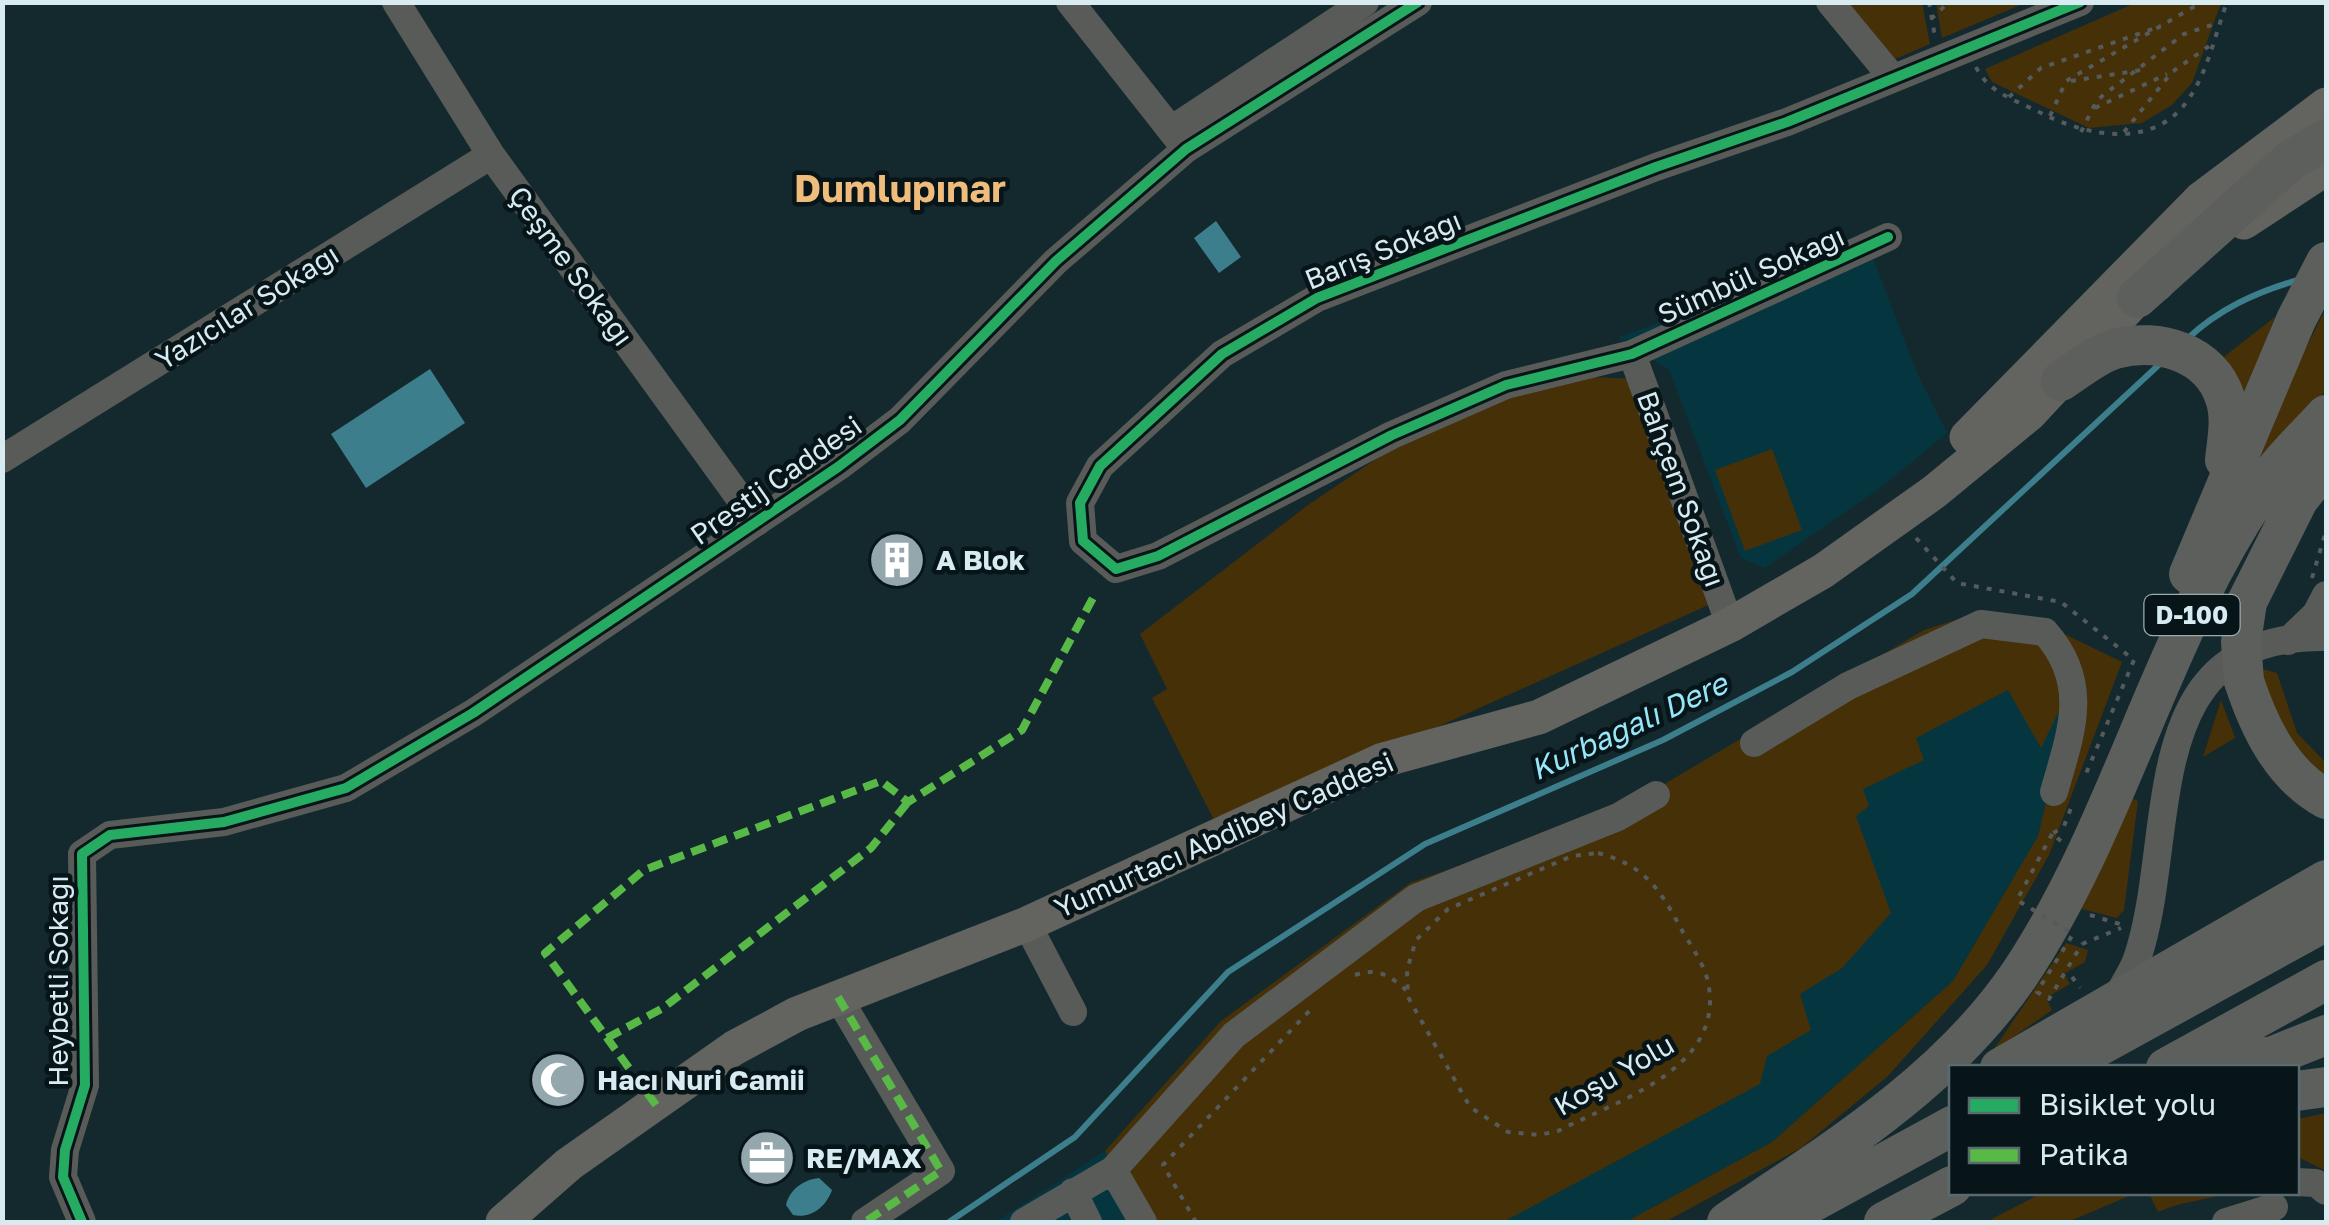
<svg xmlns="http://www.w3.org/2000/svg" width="2329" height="1225" font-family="'Golos Text',sans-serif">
	<rect width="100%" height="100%" fill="#14292e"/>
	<path fill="#05363f" d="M1870 250 1917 373 1947 433 1884 485 1765 568 1741 558 1669 370 1618 337Z
		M1924 630 2078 670 2038 836 1953 981 1772 1142 1626 1222H995L1105 1151 1221 1021 1410 883 1624 808Z"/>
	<path fill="#463007" d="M1848 3H1922L1930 44 1895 59Z
		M1936 3V2L2025 3 1942 38Z
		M2135 3H2221L2192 83 2172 105 2142 123 2089 128 1992 82 1985 69Z
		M2326 308V390L2246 483 2278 404Z
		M2275 317 2236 425 2216 363Z
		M1563 376 1641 379 1715 602 1217 826 1152 698 1167 689 1140 634 1308 505 1452 408Z
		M1772 449 1802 530 1745 551 1715 470Z
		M1968 616 2048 626 2122 662 2049 855 1987 965 1888 1076 1801 1148 1665 1222H1626L1772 1142 1953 981 2038 836 2076 676 2041 748 2008 690 1916 738 1924 760 1863 789 1869 806 1856 816 1891 913 1842 968 1800 994 1811 1030 1767 1056 1760 1084 1503 1222H1150L1105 1151 1221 1021 1410 883 1624 808 1924 630Z
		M2259 668 2277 673 2297 733 2326 763V782L2285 739Z
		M2221 700 2235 738 2203 757Z
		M2129 797 2138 801 2124 910 2117 918 2082 909 2079 898Z
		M2066 943 2088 950 2085 962 2064 974 2070 984 2046 998 2052 1010 1992 1052Z
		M2326 1113V1171L2296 1156 2297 1119Z
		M2042 1193V1192L2136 1193 2068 1222H1986Z
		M2149 1193H2225C2202 1202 2181 1201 2158 1212Z"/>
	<path fill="#3d7e8c" d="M1216 221 1241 257 1219 273 1194 238Z
		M430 369 465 423 366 488 331 434Z
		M819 1178 832 1190C826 1207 811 1219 793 1215L786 1205C790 1189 803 1180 819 1178Z"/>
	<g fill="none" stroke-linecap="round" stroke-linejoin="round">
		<path stroke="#3d7e8c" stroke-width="6" d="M2187 339C2219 309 2256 292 2298 280
			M949 1222 1075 1137 1228 972 1425 844 1663 740 1792 672 1912 594 2163 361"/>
		<path stroke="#555a5a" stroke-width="4" stroke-dasharray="5 8" stroke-linecap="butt" d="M1929 2 1935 37
			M1931 19 1949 2
			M1976 67C1988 93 2018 101 2043 114 2090 137 2156 150 2190 97 2208 70 2216 32 2227 2
			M2071 81 2141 70
			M2009 97 2041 68 2161 26
			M2095 108 2167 74
			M2050 116 2066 81 2202 2
			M2081 132 2097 100 2184 34 2218 23
			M2124 132 2172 72 2212 44
			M1916 538 1957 583 2061 602 2134 660 2085 776
			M2312 578 2326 531
			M2061 841 2052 834 2064 826 2071 808
			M1598 853C1643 865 1659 887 1680 927 1689 943 1704 963 1708 982 1726 1069 1618 1100 1558 1131L1539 1135 1508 1132 1470 1107 1408 997 1407 970 1416 940 1448 909 1572 856Z
			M2090 915 2123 925
			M2082 944 2121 928
			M1355 975C1378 967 1391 976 1408 992
			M2072 977 2080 988
			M1196 1222 1163 1165 1314 1006"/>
		<path stroke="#595b58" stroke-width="28" d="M396 2 491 155 757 522
			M1070 2 1182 144
			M1830 2 1892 77
			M1171 130 1365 2
			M1888 237 1632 354 1506 385 1392 435 1158 556 1116 569 1083 541 1080 503 1100 466 1222 354 1317 298 1656 167 1787 122 2080 2
			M1632 354 1730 625
			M2 459 491 155
			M2288 641 2316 614 2326 595
			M1754 743 1848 686 1981 624 2045 632C2091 684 2071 732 2054 792
			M1027 924 1073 1012
			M838 997 941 1171 865 1222
			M2115 1000C2122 987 2132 973 2137 959 2179 835 2133 634 2326 637
			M1113 1170 1143 1222
			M2296 1182 2316 1183 2326 1191
			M1073 1192 1088 1222
			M82 1222 63 1177 65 1150 85 1085 82 854 110 835 224 822 346 788 473 713 838 467 900 420 1056 261 1186 149 1418 2
			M1024 1222 1113 1170 1234 1035 1416 898 1618 817 1656 795
			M2226 1222 2274 1207"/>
		<path stroke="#63635f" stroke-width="35" d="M2244 222 2326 168
			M1967 437 2201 199 2326 105
			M503 1222 569 1164 734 1048 797 1014 1027 924 1383 760 1539 717 1730 625 1823 571 1934 492 2029 414 2137 298 2157 284"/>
		<path stroke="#5d5f5c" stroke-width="40" d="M2137 298 2291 160 2326 139
			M2061 381C2078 370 2097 354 2115 349 2158 337 2211 353 2225 398 2232 418 2227 440 2225 460
			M2189 574 2296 320 2326 262
			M2247 602 2298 500 2326 464
			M2244 681C2259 727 2282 775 2326 799
			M2000 1068 2326 880
			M2059 1068 2326 921
			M2166 1068 2326 980
			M2196 1068 2273 1056 2326 1035
			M2296 1091 2326 1087
			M1727 1222C1833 1151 1946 1082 2019 975 2123 820 2161 628 2271 476 2287 454 2308 435 2326 415
			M1776 1222 1952 1126
			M1884 1222 1952 1186"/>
		<path stroke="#555a5a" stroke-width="4" stroke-dasharray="5 8" stroke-linecap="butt" d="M2052 834 2017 900 2073 934 2037 992 2049 999 2082 944"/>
		<path stroke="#5d5f5c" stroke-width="40" d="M2244 681 2241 642 2247 602"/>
		<path stroke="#58b947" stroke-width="8" stroke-dasharray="15 8" stroke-linecap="butt" d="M838 997 941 1171 865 1222
			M607 1038 663 1008 871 848 908 802
			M656 1105 545 953 644 870 881 781 908 802 1022 730 1094 596"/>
		<g stroke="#071519" stroke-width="16">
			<path id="cycleway" d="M1888 237 1632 354 1506 385 1392 435 1158 556 1116 569 1083 541 1080 503 1100 466 1222 354 1317 298 1656 167 1787 122 2080 2
				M82 1222 63 1177 65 1150 85 1085 82 854 110 835 224 822 346 788 473 713 838 467 900 420 1056 261 1186 149 1418 2"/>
		</g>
		<use href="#cycleway" stroke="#26ab63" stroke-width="10"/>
	</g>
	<defs>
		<g id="building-disc" transform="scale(2.875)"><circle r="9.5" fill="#93a7ac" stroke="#071519"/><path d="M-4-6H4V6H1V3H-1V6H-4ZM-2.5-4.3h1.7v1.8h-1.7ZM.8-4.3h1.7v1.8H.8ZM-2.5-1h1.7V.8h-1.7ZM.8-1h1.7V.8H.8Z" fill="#fff"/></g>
		<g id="mosque-disc" transform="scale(2.875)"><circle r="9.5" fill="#93a7ac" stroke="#071519"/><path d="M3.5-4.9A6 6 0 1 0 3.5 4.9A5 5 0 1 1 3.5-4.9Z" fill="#fff"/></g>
		<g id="office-disc" transform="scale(2.875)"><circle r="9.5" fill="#93a7ac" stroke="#071519"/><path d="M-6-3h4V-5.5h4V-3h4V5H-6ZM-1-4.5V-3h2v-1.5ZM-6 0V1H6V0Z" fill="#fff"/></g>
	</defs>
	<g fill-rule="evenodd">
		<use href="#building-disc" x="897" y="560"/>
		<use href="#mosque-disc" x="558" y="1080"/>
		<use href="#office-disc" x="767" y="1158"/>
	</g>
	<g text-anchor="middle" stroke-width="9" stroke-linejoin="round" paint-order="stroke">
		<rect fill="#071519" stroke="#99abb0" stroke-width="2.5" x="2144.5" y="595" width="95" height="40" rx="8"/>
		<g font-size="25" font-weight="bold" fill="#d7ebf0">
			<text x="2192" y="624">D-100</text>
		</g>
		<g font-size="28" fill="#d7ebf0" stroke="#071519">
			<text transform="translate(1383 250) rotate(-22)" y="10">Barış Sokağı</text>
			<text transform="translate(571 266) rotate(54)" y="10">Çeşme Sokağı</text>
			<text transform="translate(1751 275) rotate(-24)" y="10">Sümbül Sokağı</text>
			<text transform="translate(247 307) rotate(-32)" y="10">Yazıcılar Sokağı</text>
			<text transform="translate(776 480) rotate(-35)" y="10">Prestij Caddesi</text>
			<text transform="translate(1681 489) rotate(70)" y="10">Bahçem Sokağı</text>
			<text transform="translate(1224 835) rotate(-24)" y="10">Yumurtacı Abdibey Caddesi</text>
			<text transform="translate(58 981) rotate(-90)" y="10">Heybetli Sokağı</text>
			<text transform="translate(1614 1075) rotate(-30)" y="10">Koşu Yolu</text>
		</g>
		<g font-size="28" font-weight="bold" fill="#d7ebf0" stroke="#071519" text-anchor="start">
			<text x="936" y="570">A Blok</text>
			<text x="597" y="1090">Hacı Nuri Camii</text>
			<text x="806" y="1168">RE/MAX</text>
		</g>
		<g font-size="30" font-style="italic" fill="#97e7fa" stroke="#071519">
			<text transform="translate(1629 727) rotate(-25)" y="10">Kurbağalı Dere</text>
		</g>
		<g font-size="38" font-weight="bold" fill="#efbc7c" stroke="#071519">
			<text x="900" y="202">Dumlupınar</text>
		</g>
	</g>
	<rect width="2329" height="1225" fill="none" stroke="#d7ebf0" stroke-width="10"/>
	<rect x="1949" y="1065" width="350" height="130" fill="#071519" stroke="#5a6b6f" stroke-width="2.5"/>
	<rect x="1969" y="1098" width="50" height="15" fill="#26ab63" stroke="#5a6b6f" stroke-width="2.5"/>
	<text x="2039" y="1115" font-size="30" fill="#d7ebf0">Bisiklet yolu</text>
	<rect x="1969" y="1148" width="50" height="15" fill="#58b947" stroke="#5a6b6f" stroke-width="2.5"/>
	<text x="2039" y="1165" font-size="30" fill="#d7ebf0">Patika</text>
</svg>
